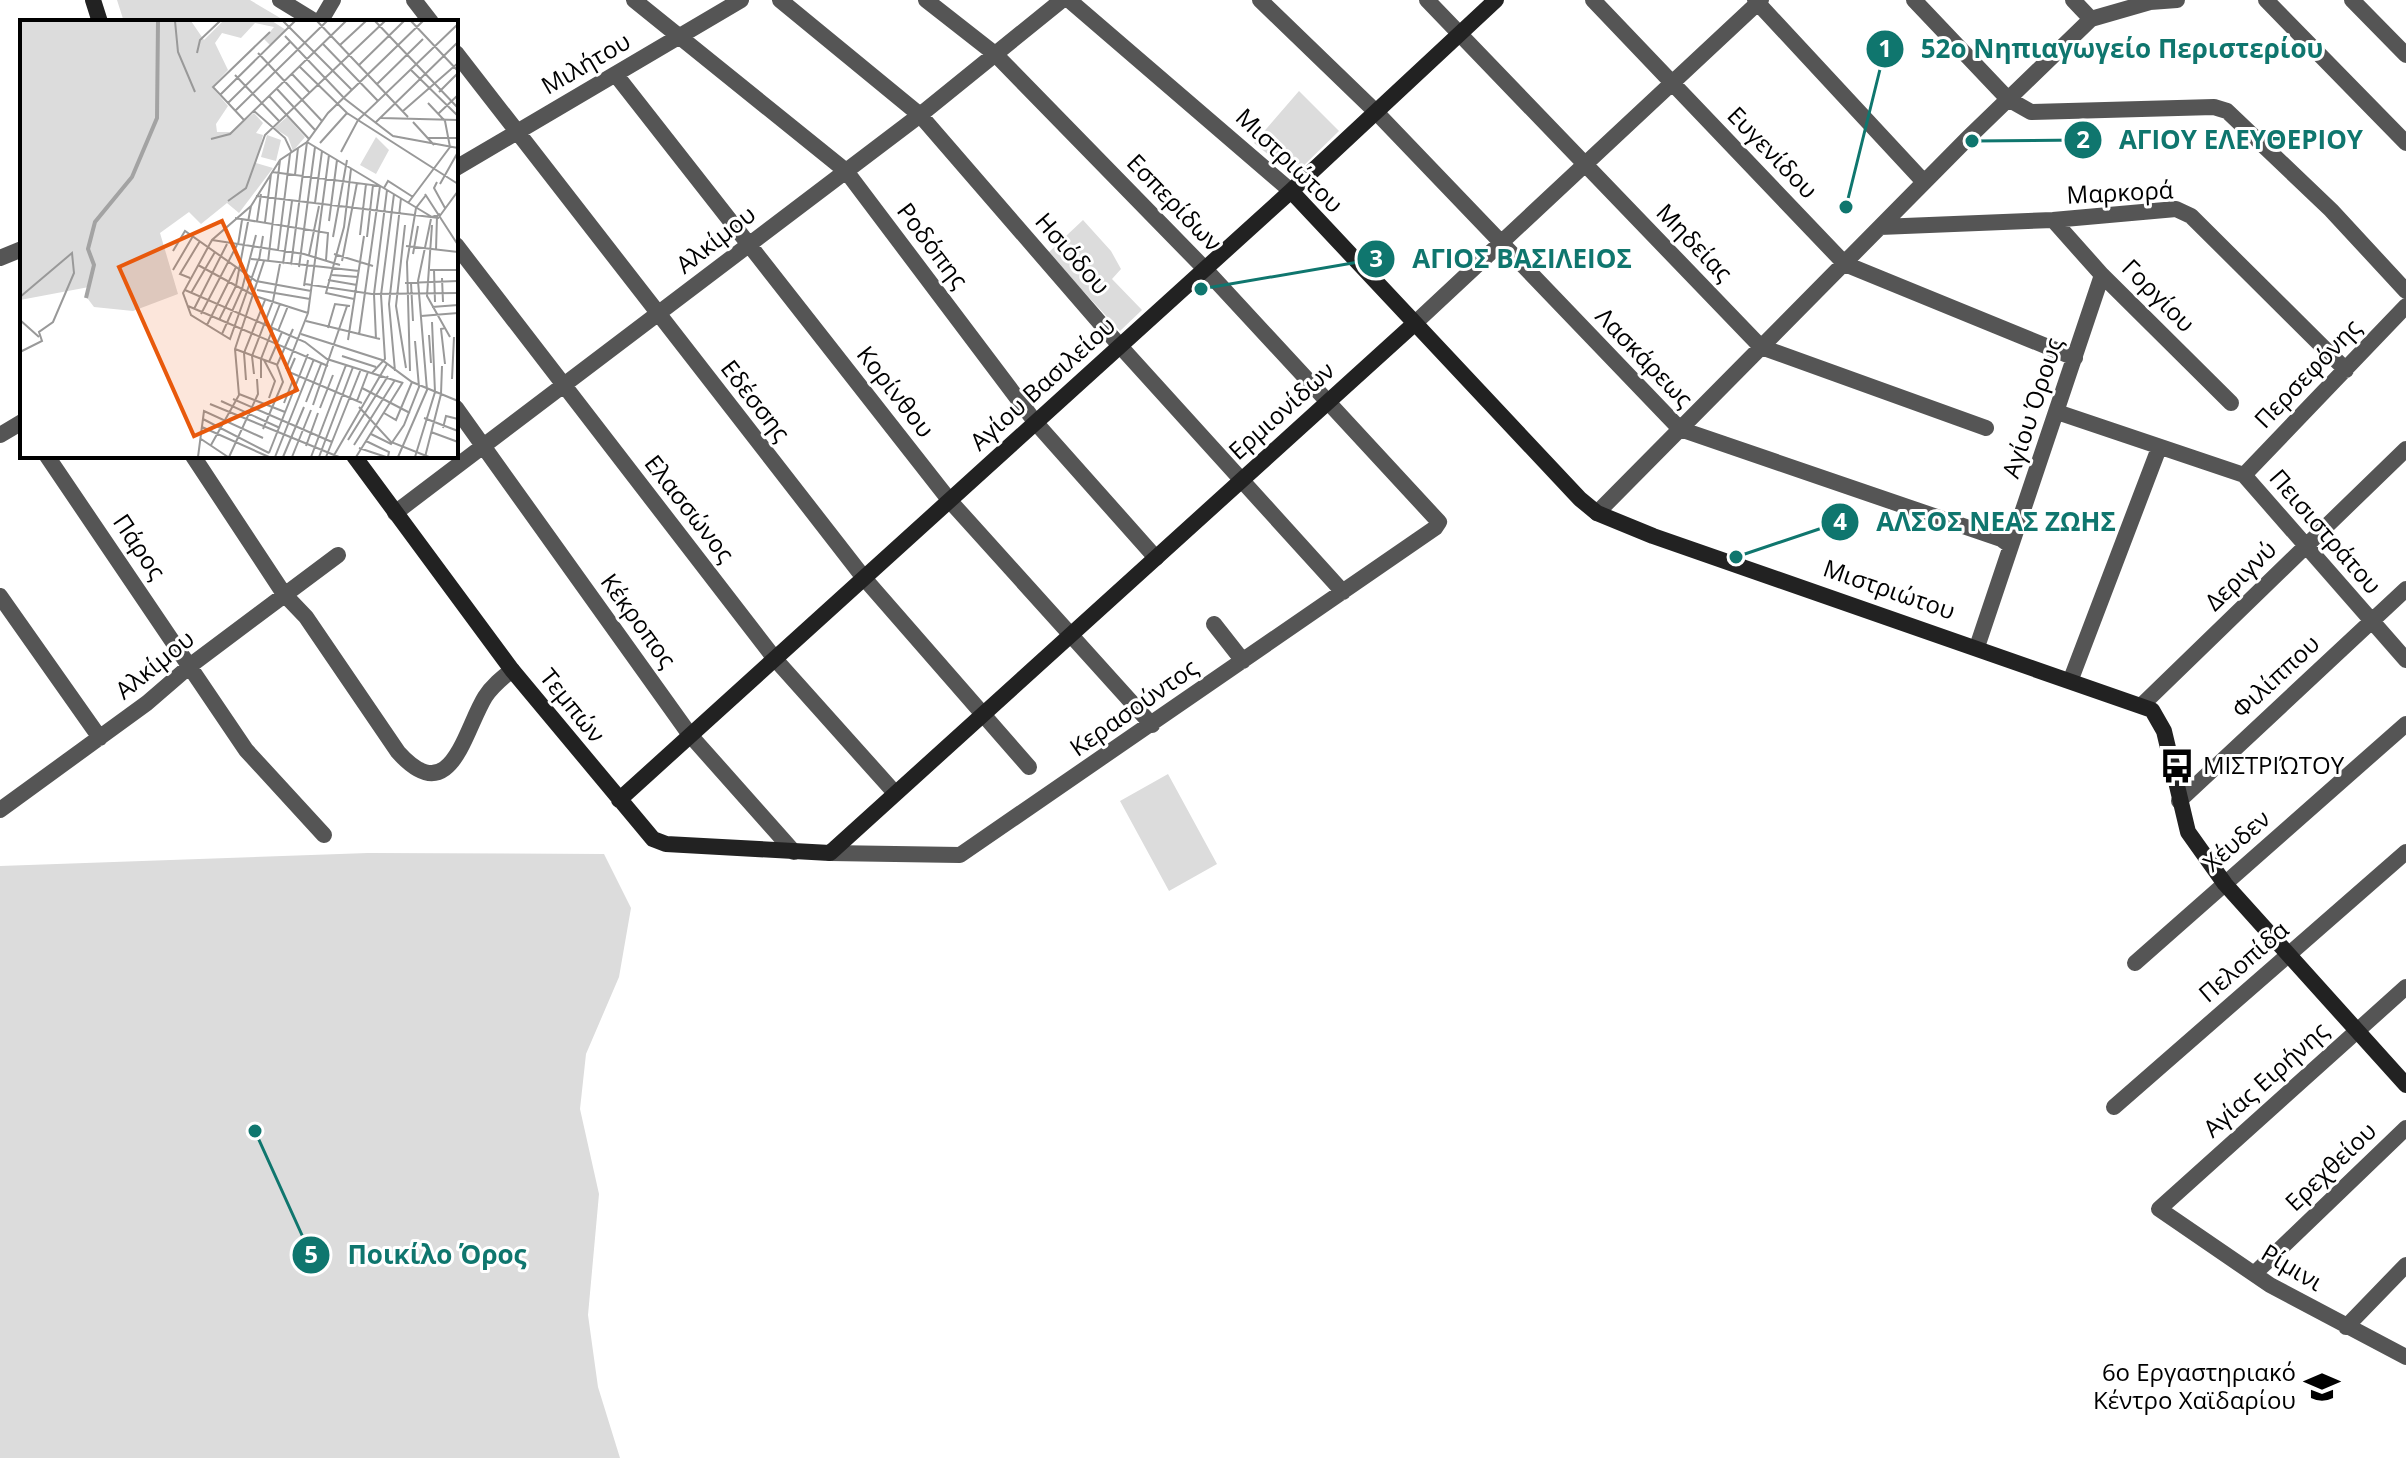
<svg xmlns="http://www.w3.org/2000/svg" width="2406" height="1458" font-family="'Open Sans',sans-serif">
	<rect width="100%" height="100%" fill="#fff"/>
	<path fill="#dcdcdc" d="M117 0H250L287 22H124Z
		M1299 91 1339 131 1294 175 1254 143Z
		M1083 220 1111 251 1121 269 1112 279 1142 310 1120 331 1048 253Z
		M1168 774 1217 864 1169 891 1120 801Z
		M368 853 604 854 631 908 619 977 586 1054 580 1109 599 1194 588 1315 598 1387 620 1458H0V866Z"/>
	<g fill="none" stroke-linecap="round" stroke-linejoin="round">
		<path stroke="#555" stroke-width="16" d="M280 0 316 22
			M414 0 431 22
			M634 0 846 171 1036 423 1156 558
			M780 0 920 115 1120 346 1343 592
			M1069 0 1291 191
			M1260 0 1376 112 1680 429 2001 539 2011 546
			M1427 0 1761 347 1986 428
			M1593 0 1845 264 2075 358
			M1755 0 1924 182
			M1914 0 2008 99 2031 112 2214 107 2227 111 2331 210 2406 291
			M2073 0 2091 19
			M2266 0 2406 143
			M2352 0 2406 55
			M320 22 333 0
			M456 53 864 578 1029 767
			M616 75 950 501 1152 725
			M456 168 741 0
			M2053 220 2102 275 2231 403
			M1880 227 2053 220 2176 209 2191 216 2346 370
			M456 245 775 659 895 793
			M0 258 22 249
			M1414 324 1761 0
			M456 408 690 735 794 852
			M2057 412 2244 475 2406 660
			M0 435 22 422
			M47 456 246 750 324 835
			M193 456 284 594 306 617 398 752C451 811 464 731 485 697 492 686 502 678 512 670
			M2244 475 2406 306
			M395 513 920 115 1062 0
			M1597 513 1968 138 2091 19 2150 2 2177 0
			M0 596 100 738
			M1214 624 1243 661
			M1977 647 2102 275
			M2071 679 2159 448
			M2143 704 2406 449
			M2179 801 2406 589
			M0 810 147 703 191 665 338 555
			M830 853 960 855 1435 528 1439 522 1205 269 995 54 926 0
			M2135 963 2406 724
			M2406 987 2159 1209 2270 1285 2406 1357
			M2114 1107 2406 852
			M2254 1274 2406 1128
			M2346 1327 2406 1265"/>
		<path stroke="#222" stroke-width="16" d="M93 0 100 22
			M1291 191 1580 499 1597 513 1653 536 2152 710 2164 731 2188 832 2225 884 2406 1085
			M354 456 512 670 653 839 666 844 830 853 1414 324
			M619 800 1291 191 1496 0"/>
	</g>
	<defs>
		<g id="bus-bare" transform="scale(2.76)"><path d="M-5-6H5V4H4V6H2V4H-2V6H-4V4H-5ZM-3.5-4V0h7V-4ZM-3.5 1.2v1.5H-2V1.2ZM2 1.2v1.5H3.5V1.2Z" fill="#000" stroke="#fff" stroke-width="2.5" paint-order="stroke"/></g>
		<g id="school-bare" transform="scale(2.76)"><path d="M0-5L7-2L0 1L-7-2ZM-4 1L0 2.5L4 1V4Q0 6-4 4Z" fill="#000" stroke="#fff" stroke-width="2.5" paint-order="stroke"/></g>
	</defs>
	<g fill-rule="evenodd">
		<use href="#bus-bare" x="2177" y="766"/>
		<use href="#school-bare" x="2322" y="1387"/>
	</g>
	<g text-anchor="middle" stroke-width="6" stroke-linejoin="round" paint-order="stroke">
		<g font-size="24" fill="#000" stroke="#fff">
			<text transform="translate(586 64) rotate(-30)" y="8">Μιλήτου</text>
			<text transform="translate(1772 153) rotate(46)" y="8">Ευγενίδου</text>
			<text transform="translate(1289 161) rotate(44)" y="8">Μιστριώτου</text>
			<text transform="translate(2120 193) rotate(-3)" y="8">Μαρκορά</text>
			<text transform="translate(1174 203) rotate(46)" y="8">Εσπερίδων</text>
			<text transform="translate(716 240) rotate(-38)" y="8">Αλκίμου</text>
			<text transform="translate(1694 243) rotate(46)" y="8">Μηδείας</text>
			<text transform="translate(932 246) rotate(53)" y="8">Ροδόπης</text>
			<text transform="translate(1072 254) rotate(49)" y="8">Ησιόδου</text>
			<text transform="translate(2158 296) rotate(45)" y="8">Γοργίου</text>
			<text transform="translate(1644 358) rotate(46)" y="8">Λασκάρεως</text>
			<text transform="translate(2308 374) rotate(-46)" y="8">Περσεφόνης</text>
			<text transform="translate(1043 384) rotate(-42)" y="8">Αγίου Βασιλείου</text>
			<text transform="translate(895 392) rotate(52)" y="8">Κορίνθου</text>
			<text transform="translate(755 401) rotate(52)" y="8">Εδέσσης</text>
			<text transform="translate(2033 408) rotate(-72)" y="8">Αγίου Όρους</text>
			<text transform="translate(1282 411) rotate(-42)" y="8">Ερμιονίδων</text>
			<text transform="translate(689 509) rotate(52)" y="8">Ελασσώνος</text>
			<text transform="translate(2325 532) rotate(49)" y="8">Πεισιστράτου</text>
			<text transform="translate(139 547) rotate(56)" y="8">Πάρος</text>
			<text transform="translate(2241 576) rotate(-44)" y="8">Δεριγνύ</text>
			<text transform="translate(1889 590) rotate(19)" y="8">Μιστριώτου</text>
			<text transform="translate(638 621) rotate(54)" y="8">Κέκροπος</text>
			<text transform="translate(155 665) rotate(-39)" y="8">Αλκίμου</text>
			<text transform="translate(2276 677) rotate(-43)" y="8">Φιλίππου</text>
			<text transform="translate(572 706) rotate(51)" y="8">Τεμπών</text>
			<text transform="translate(1134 708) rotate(-35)" y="8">Κερασούντος</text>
			<text transform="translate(2237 841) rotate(-41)" y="8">Χέυδεν</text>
			<text transform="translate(2244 962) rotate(-41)" y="8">Πελοπίδα</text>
			<text transform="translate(2266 1080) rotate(-42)" y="8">Αγίας Ειρήνης</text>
			<text transform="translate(2331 1167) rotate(-44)" y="8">Ερεχθείου</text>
			<text transform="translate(2292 1268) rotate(31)" y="8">Ρίμινι</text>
		</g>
		<g font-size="24" fill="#000" stroke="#fff" text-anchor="start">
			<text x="2203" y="774">ΜΙΣΤΡΙΏΤΟΥ</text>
			<text x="2296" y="1381" text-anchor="end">6ο Εργαστηριακό<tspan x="2296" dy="28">Κέντρο Χαϊδαρίου</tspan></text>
		</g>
	</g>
	<g transform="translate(20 20)">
		<rect width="438" height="438" fill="#fff"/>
		<path d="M0 1H171L184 20 203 1H252L266 10 250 25 244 19 254 7 235 3 221 18 202 13 195 23 208 50 192 67 208 86 196 104 197 112H211L234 93 243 103 236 113 243 115 236 143 253 148 219 193 207 183 181 204 169 192 140 213 158 274 113 291 74 287 65 275 69 267 0 280ZM267 97 285 117 273 131 268 117 254 108ZM247 115 261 120 256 141 241 137ZM356 117 369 130 356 154 340 145Z" fill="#dcdcdc"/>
		<path fill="none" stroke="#a3a3a3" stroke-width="4" d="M66 278 74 245 68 229 75 202 112 157 137 98 138 1"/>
		<path fill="none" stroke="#999" stroke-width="2" d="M155 1 158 32 175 72M263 1 332 70M297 1 388 97M355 1 438 88M391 1 438 51M265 16 325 79 373 116 438 128M303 24 358 81M320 25 346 1M177 33 180 20 200 1M238 33 302 101M339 45 384 1M280 47 327 93 438 164M391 50 438 96M272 54 290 73M215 55 260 102M357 64 403 19M257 69 295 110M419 72 438 53M200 75 275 1M249 76 289 119M208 83 271 21M215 91 307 1M234 91 265 118 272 133M383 91 438 43M418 94 438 75M361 98 438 100M224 100 193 67 250 12M393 102 414 125M355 103 438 22M408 118H438M191 119 210 114 326 1M287 122 412 197 420 194M300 123 327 93M321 132 338 100 438 4M331 149 324 207 306 273 334 279M252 152 360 166 339 315M275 155 278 128M417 162 414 168 425 188M420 164 438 132M364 168 368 161 393 177M405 174 438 225M236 176 419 198M208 181 226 168 245 115 365 1M295 183 302 131M388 183 430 127 425 101 408 83M419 197 438 171M215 198 308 213 306 240M237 201 241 174M309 201 317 140M245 202 251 154M385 205 376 286 386 348M412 205 407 276 430 317M340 215 346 164M313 217 327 140M347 217 353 165M192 220 284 234 320 245M218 225 222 200M386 226 438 232M258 230 270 134M416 230 417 196M153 231 165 211 236 261 291 271M314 234 353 246M393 234 398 206M289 235 299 186M231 239 339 251M238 240 210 319 171 295 163 273 192 220 231 186 260 140 287 122M239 240 243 216M322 241 337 163M248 242 260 140M263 244 272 181M178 245 235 276 288 293M271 245 287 122 308 93 403 1M279 247 295 127M153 250 173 216M410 250H438M414 250 415 282M312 255 338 257M170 258 160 254 180 221M422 258 423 282M308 260 337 265M385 263 438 261M391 263 393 301M285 264 352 274 438 273M284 266 288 240M165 270 285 322 307 339 383 363M237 270 290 279M171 273 195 232M0 277 52 233 54 253 33 302 19 312 22 321 0 332M168 286 308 346M412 287 438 285M174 289 207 224M181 294 217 225M401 296 438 293M0 300 19 317M199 300 216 266 231 186M286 301 360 319M187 305 216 247M251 307 260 284M308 308 315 284 330 286M425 308 421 309 425 344M258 311 268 286M202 314 222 269 236 215M281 314 362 340 392 362 438 381M409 315 411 343M356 319 354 274 367 170M328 320 344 216M215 329 258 345M322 336 356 347M275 338 269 352 342 383M244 340 255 361 249 378M249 342 262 312M266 349 288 293 309 135M375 351 369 284 381 178M390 351 387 242 396 188 406 175M352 353 365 339 361 275 374 174M234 354 232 336 253 281 260 244M241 358V339L253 308M432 359 434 317M226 360 224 333 245 280M342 368 390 393M219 374 265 392M213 379 312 422M201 381 260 408M337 381 348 352M286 382 301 344M264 383 273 360M190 384 319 437M293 385 327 286M339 387 371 422 409 437M300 388 313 355M364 393 376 400 392 362M404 398 438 411M183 399 249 433M182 407 249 437M423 408 426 396 438 399M243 409 263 362 257 345 273 309M411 412 438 422M351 414 371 424 384 405 399 367 395 321M181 419 208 437M328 420 368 356M346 421 369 432 368 437M191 425 219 375 215 329 244 241M334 425 375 360M286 426 298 393M339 428 366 437M249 433 288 334M178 437 184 391 243 418M209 437 238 374 237 359M255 437 294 339M263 437 284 387M272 437 291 390M291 437 326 345M299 437 333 347M306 437 341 349M313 437 367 344M336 437 383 362M378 437 407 370 398 261 411 199M395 437 415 372 412 302M405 437 421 374 422 346"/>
		<path fill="#e8590c" fill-opacity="0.15" stroke="#e8590c" stroke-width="4" d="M202 201 277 370 174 416 99 247Z"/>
		<rect width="438" height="438" fill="none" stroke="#000" stroke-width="4"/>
	</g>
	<path fill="none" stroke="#0f766e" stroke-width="3" d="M1846 207L1885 49M1972 141L2083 140M1201 289L1376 259M1736 557L1840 522M255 1131L311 1255"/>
	<g fill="#0f766e" stroke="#fff" stroke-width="3">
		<circle cx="1846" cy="207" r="8"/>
		<circle cx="1972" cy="141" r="8"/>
		<circle cx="1201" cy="289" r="8"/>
		<circle cx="1736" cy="557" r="8"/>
		<circle cx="255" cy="1131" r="8"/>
		<circle cx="1885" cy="49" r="20"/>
		<circle cx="2083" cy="140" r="20"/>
		<circle cx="1376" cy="259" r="20"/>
		<circle cx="1840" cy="522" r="20"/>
		<circle cx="311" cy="1255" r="20"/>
	</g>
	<g font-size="24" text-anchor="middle" font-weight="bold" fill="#fff">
		<text x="1885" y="57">1</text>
		<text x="2083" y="148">2</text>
		<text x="1376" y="267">3</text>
		<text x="1840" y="530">4</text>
		<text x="311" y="1263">5</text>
	</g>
	<g font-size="26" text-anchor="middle" font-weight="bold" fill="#0f766e" stroke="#fff" stroke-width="6" stroke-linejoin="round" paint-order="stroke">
		<text x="2122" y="58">52ο Νηπιαγωγείο Περιστερίου</text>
		<text x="2241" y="149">ΑΓΙΟΥ ΕΛΕΥΘΕΡΙΟΥ</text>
		<text x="1522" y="268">ΑΓΙΟΣ ΒΑΣΙΛΕΙΟΣ</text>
		<text x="1996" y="531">ΑΛΣΟΣ ΝΕΑΣ ΖΩΗΣ</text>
		<text x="437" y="1264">Ποικίλο Όρος</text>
	</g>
</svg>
